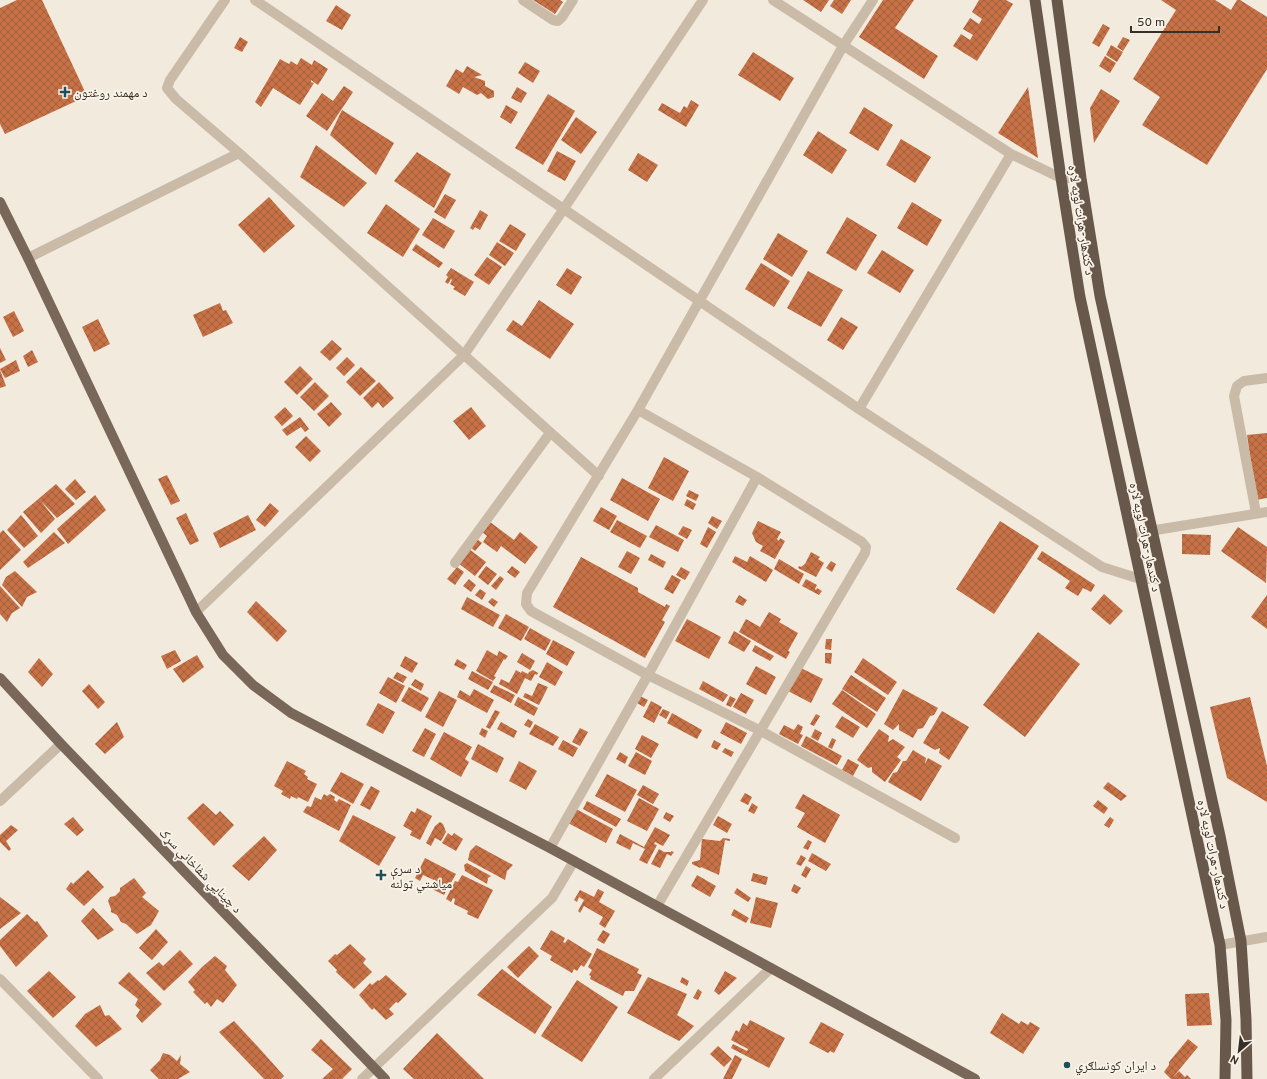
<svg xmlns="http://www.w3.org/2000/svg" width="1267" height="1079" font-family="Overpass,'Noto Naskh Arabic',sans-serif">
	<defs>
		<pattern id="building-cross-hatch" width="8" height="8" patternUnits="userSpaceOnUse"><rect width="8" height="8" fill="#c67146"/><path d="M0 0l8 8M0 8l8-8" fill="none" stroke="#a25d3a"/></pattern>
	</defs>
	<rect width="100%" height="100%" fill="#f2eadc"/>
	<path fill="url(#building-cross-hatch)" d="M17 0H42L87 96 5 134 0 124V8Z
		M533 0H560L563 2 555 14Z
		M803 0H829L821 12Z
		M834 0H851L842 14 830 6Z
		M883 0H914L895 28 938 56 924 79 859 37Z
		M979 0H1006L1013 4 977 61 953 46 961 34 970 40 973 35 963 29 970 18 979 24 982 19 972 12Z
		M1161 0H1215L1231 10 1237 0H1240L1267 17V69L1207 165 1142 125 1160 97 1133 79 1176 10Z
		M336 5 351 15 342 30 326 21Z
		M1103 24 1110 28 1099 47 1092 43Z
		M240 37 248 42 242 52 234 48Z
		M1123 37 1130 40 1123 51 1117 47Z
		M1111 45 1123 52 1117 62 1106 55Z
		M753 52 794 78 780 101 738 75Z
		M1105 56 1116 63 1110 73 1099 66Z
		M301 58 312 65 314 60 328 69 318 85 311 80V82L314 83 300 105 273 88 261 107 255 102 280 59 289 64 291 61 297 65Z
		M525 62 540 71 533 83 518 73Z
		M467 66 482 75 474 77 485 81V86L494 91V97L488 99 481 93 477 95 463 87 459 94 446 86 456 69 463 73Z
		M344 86 353 92 327 131 306 116 322 93 333 101Z
		M517 87 527 93 521 103 511 98Z
		M1028 87 1038 158 998 133Z
		M1101 89 1120 101 1094 143 1090 108Z
		M548 94 575 111 543 165 515 148Z
		M691 100 699 105 686 127 658 110 662 103 680 113 684 106 687 108Z
		M506 105 518 112 511 124 500 117Z
		M864 107 893 125 878 151 849 133Z
		M342 110 394 143 376 175 330 135Z
		M576 117 597 132 581 154 561 140Z
		M818 131 847 150 832 174 803 155Z
		M901 139 931 157 915 183 886 165Z
		M316 145 367 183 344 207 300 177Z
		M557 151 576 161 565 181 547 171Z
		M417 152 451 174 434 208 394 181Z
		M638 153 658 165 647 182 628 170Z
		M445 194 456 200 445 219 434 212Z
		M269 197 295 226 264 253 238 225Z
		M912 202 942 220 927 246 897 228Z
		M386 204 420 229 403 257 367 233Z
		M480 210 488 215 480 230 475 227 473 230 470 228Z
		M847 217 877 235 856 271 826 253Z
		M433 218 455 231 444 249 422 235Z
		M510 224 526 234 516 251 499 241Z
		M778 233 808 251 792 277 763 259Z
		M497 242 514 253 505 266 489 255Z
		M416 244 443 263 439 268 412 250Z
		M882 250 914 270 900 293 867 273Z
		M487 257 502 267 489 285 474 275Z
		M761 263 790 281 774 307 745 289Z
		M451 268 474 282 465 296 453 289 455 287 450 284 452 280 451 279 448 284 445 282 448 277 446 275Z
		M567 268 582 277 571 295 556 285Z
		M808 271 843 290 821 327 787 308Z
		M539 300 574 324 550 359 506 330 513 320 522 326Z
		M220 303 223 311 226 310 233 323 203 337 193 315Z
		M14 311 24 331 13 337 3 317Z
		M841 317 858 327 843 350 827 340Z
		M98 319 110 344 94 352 82 327Z
		M332 340 342 349 330 361 320 352Z
		M0 348 6 360 0 363Z
		M32 350 38 362 28 367 23 356Z
		M347 357 355 365 344 376 336 368Z
		M16 360 20 371 5 378 0 369Z
		M300 366 313 379 297 395 284 382Z
		M361 367 376 381 360 396 346 382Z
		M0 370 6 386 0 388Z
		M315 382 329 396 314 411 300 397Z
		M379 382 394 398 383 408 378 402 372 408 363 398Z
		M331 402 342 414 329 427 317 414Z
		M285 407 293 416 282 426 274 417Z
		M471 407 486 426 469 440 453 421Z
		M300 417 309 429 305 432 301 427 287 436 282 430Z
		M1267 433V498L1256 500 1247 435Z
		M306 436 321 451 310 462 295 447Z
		M664 457 689 471 673 501 648 488Z
		M167 475 180 501 171 505 158 479Z
		M622 478 660 499 648 521 610 500Z
		M75 479 86 492 76 500 65 489Z
		M56 484 75 504 57 518 40 500 55 519 41 533 23 512Z
		M689 490 699 495 696 501 686 496Z
		M95 495 106 510 68 544 57 529Z
		M687 499 696 504 693 510 684 505Z
		M270 503 279 511 265 527 256 520Z
		M601 507 617 516 609 530 593 521Z
		M186 513 199 541 190 545 176 518Z
		M21 515 38 536 24 548 7 530Z
		M248 515 256 530 220 548 213 533Z
		M712 516 722 521 717 529 708 523Z
		M617 520 647 536 640 548 610 532Z
		M758 521 781 532 777 539 779 541 780 538 785 541 775 559 760 551 763 546 756 542 752 533Z
		M1000 521 1039 546 994 614 956 589Z
		M490 522 514 540 520 532 538 547 525 564 501 546 497 552 483 542 487 536 482 532Z
		M656 525 684 540 678 552 649 537Z
		M683 526 692 530 687 539 678 534Z
		M708 527 716 532 707 548 700 544Z
		M1238 527 1267 547 1266 583 1221 551Z
		M3 530 21 550 0 570V533Z
		M54 532 65 543 28 568 23 562Z
		M1182 534 1211 535 1210 555 1182 554Z
		M477 539 482 543 475 551 470 547Z
		M469 549 486 562 475 576 458 563Z
		M627 551 640 558 631 574 618 567Z
		M1042 551 1095 585 1091 592 1083 588 1078 596 1065 588 1070 581 1037 559Z
		M811 552 820 557 818 559 824 563 816 577 798 568 799 566 801 567 805 564Z
		M651 554 666 562 663 568 648 560Z
		M735 556 747 562 750 556 773 570 766 582 732 562Z
		M581 557 638 588V592L665 607 666 604 670 606 662 620 665 622 645 658 553 607Z
		M779 559 804 574 799 584 774 569Z
		M831 561 836 564 832 572 826 568Z
		M486 566 497 574 488 585 478 577Z
		M512 566 520 572 515 578 507 572Z
		M457 567 464 572 455 585 447 579Z
		M681 567 690 572 685 580 676 575Z
		M15 571 37 592 27 597 22 607 2 585 6 577Z
		M672 575 681 580 673 594 664 589Z
		M500 576 504 579 496 590 491 586Z
		M469 579 476 585 471 592 463 586Z
		M806 579 817 585 815 589 816 590 817 588 822 591 819 595 802 586Z
		M0 586 20 608 12 613 7 622 0 614Z
		M480 589 486 593 482 600 475 595Z
		M1104 594 1123 611 1110 625 1091 609Z
		M739 595 747 600 743 606 735 602Z
		M1267 595V629L1251 617Z
		M467 597 500 615 493 627 461 609Z
		M492 598 498 602 494 607 488 602Z
		M256 601 287 631 277 642 247 612Z
		M769 612 781 619 779 622 798 633 788 651 790 652 786 659 739 632 746 619 760 627Z
		M506 614 529 627 521 641 498 628Z
		M687 619 721 637 709 659 675 641Z
		M530 628 551 640 545 651 524 639Z
		M734 631 751 641 744 652 728 643Z
		M1038 632 1080 664 1025 737 983 705Z
		M826 639H832L831 650 825 649Z
		M553 640 575 652 567 666 546 654Z
		M755 645 774 656 770 661 752 651Z
		M175 650 181 661 167 669 161 656Z
		M487 650 497 656 499 651 508 656 505 660 504 659 494 676 496 677 493 681 476 671Z
		M522 653 535 661 530 670 517 662Z
		M825 653H832L831 664 825 663Z
		M197 655 204 667 183 683 173 669Z
		M405 656 418 663 412 673 400 666Z
		M39 658 53 674 42 687 28 672Z
		M863 658 897 682 888 695 854 672Z
		M457 659 467 665 464 670 454 665Z
		M547 662 563 672 555 686 539 677Z
		M756 666 776 677 766 695 746 684Z
		M801 668 823 679 811 703 788 691Z
		M516 670 521 673 522 671 528 674 529 672 533 670 538 673 537 675 535 674 531 681 525 678 517 694 499 684 501 679 509 683Z
		M472 671 493 682 488 690 468 679Z
		M397 672 407 677 403 683 393 678Z
		M851 675 886 698 877 712 842 689Z
		M388 677 405 686 396 703 379 693Z
		M415 679 424 684 421 691 411 685Z
		M703 681 728 695 723 702 699 689Z
		M538 683 548 687 539 705 523 697 525 693 532 696Z
		M89 684 105 702 98 709 82 691Z
		M494 685 515 695 511 703 490 692Z
		M409 687 429 698 421 712 401 701Z
		M474 689 494 700 487 713 457 697 460 690 470 696Z
		M903 689 938 708 934 715 930 716 923 728 918 729 913 738 899 730V724L893 730 884 724Z
		M842 690 876 714 867 728 832 704Z
		M439 691 457 700 443 727 425 717Z
		M741 693 754 700 746 714 733 707Z
		M640 696 648 700 644 707 637 703Z
		M730 696 736 699 731 707 726 705Z
		M518 697 538 708 534 716 514 705Z
		M1250 697 1267 766V802L1227 778 1210 707Z
		M651 701 662 707 654 723 643 717Z
		M378 703 395 712 383 734 366 725Z
		M663 709 670 712 666 719 659 715Z
		M495 710 500 712 490 729 486 727Z
		M942 711 969 727 949 760 939 753 940 748 935 750 923 743Z
		M672 713 702 730 697 739 667 723Z
		M816 714 820 716 814 726 810 724Z
		M842 716 860 727 853 738 835 727Z
		M528 719 533 722 530 728 524 725Z
		M117 722 124 737 105 754 95 744Z
		M501 722 517 731 514 738 497 729Z
		M726 722 747 733 741 744 720 733Z
		M535 724 559 737 553 746 529 734Z
		M798 724 803 727 800 734 803 735 798 744 779 734 784 725 794 730Z
		M425 728 436 734 424 757 412 751Z
		M482 728 488 731 485 738 479 734Z
		M580 728 588 732 580 746 572 742Z
		M815 729 822 733 818 741 811 737Z
		M879 729 889 736 888 742 893 739 905 747 897 757 901 760 885 782 872 772V767L868 768 857 760Z
		M444 732 472 747 465 759 469 762 461 777 430 759Z
		M642 735 659 744 651 758 635 749Z
		M806 736 842 756 837 765 801 746Z
		M832 738 836 740 832 749 828 747Z
		M563 740 578 748 573 757 558 749Z
		M714 740 721 744 717 750 711 747Z
		M478 744 504 758 497 773 471 759Z
		M725 748 734 752 731 757 722 752Z
		M913 750 926 758 925 764 928 758 942 766 921 801 888 782 893 773 897 772 903 761H906Z
		M620 752 628 757 625 764 616 759Z
		M636 752 652 761 645 775 628 766Z
		M848 759 859 765 853 776 842 770Z
		M287 761 306 771 304 774 308 777 307 779 317 784 308 802 298 797 297 799 291 796 290 799 281 794 283 791 274 786Z
		M519 761 537 771 526 790 509 781Z
		M341 772 364 784 353 804 330 791Z
		M607 774 637 790 625 812 595 796Z
		M1108 782 1127 796 1121 801 1103 788Z
		M643 785 659 794 653 804 637 795Z
		M371 786 380 791 370 810 360 805Z
		M745 793 752 797 748 805 740 801Z
		M324 794 327 796 330 794 335 797 334 800 337 802 339 799 351 805 339 831 303 812 307 806 311 807 315 797 321 800Z
		M803 794 840 815 825 843 797 827 805 813 795 808Z
		M639 798 659 809 647 831 627 821Z
		M1098 800 1108 808 1104 814 1093 806Z
		M587 801 621 819 616 827 583 809Z
		M203 803 216 815 220 811 234 825 214 846 187 818Z
		M752 803 758 807 754 814 748 811Z
		M417 808 432 816 420 840 410 835 412 831 403 826 411 811 415 813Z
		M576 809 613 829 606 843 568 823Z
		M666 812 674 816 670 822 663 818Z
		M353 815 396 837 379 866 339 841Z
		M718 816 732 824 727 833 713 825Z
		M73 817 84 830 77 836 64 824Z
		M1110 817 1114 820 1109 828 1104 825Z
		M440 822 443 824 446 832 441 841 435 838 431 846 426 843 435 826Z
		M11 825 18 830 6 841 11 849 9 851 0 842V835Z
		M655 827 670 835 663 846 655 842 654 844 657 845 647 864 639 860 645 849 633 843 630 850 616 843 620 834 644 847Z
		M448 833 452 836 454 833 463 839 456 851 442 843Z
		M264 836 277 850 249 881 232 866Z
		M723 838 730 839V841L725 840 719 875 701 867 700 868 692 864V862L700 860 702 839 720 841Z
		M808 840 812 842 808 850 803 848Z
		M476 845 513 865 507 871 505 880 468 860 470 851Z
		M659 849 664 852H671V851L674 852 671 856 667 854 660 868 651 864Z
		M812 853 831 864 826 871 808 861Z
		M801 855 806 858 801 866 796 864Z
		M425 858 456 874 444 895 430 888 434 880 423 875 420 881 415 878Z
		M467 863 491 876 488 878 487 884 465 871 464 865Z
		M806 866 811 869 806 878 801 875Z
		M88 870 104 887 84 906 66 889 71 882 73 884Z
		M753 873 768 877 766 885 751 881Z
		M462 875 493 890 478 919 467 914 468 911 454 904 455 899 453 898 451 902 446 899 455 881 458 882Z
		M697 875 716 886 710 897 691 886Z
		M134 878 146 893 142 897 159 911 151 925 137 934 126 924 121 922 117 915 111 912V909L108 901 110 897 115 896 120 891V888Z
		M794 884 801 888 797 894 791 891Z
		M737 888 751 898 748 902 734 893Z
		M598 889 604 892 599 902 615 911 605 928 599 924 603 917 584 906 580 913 578 911 584 900 579 897 577 902 574 900 580 890 594 897Z
		M0 897 21 913 0 929Z
		M756 897 778 903 771 928 750 923Z
		M93 908 114 930 98 940 81 921Z
		M734 909 749 918 746 923 731 915Z
		M27 914 35 922 37 921 48 936 16 967 0 946V940Z
		M156 929 168 942 152 960 139 948Z
		M551 930 565 938 563 942 565 943 568 939 592 954 584 967 581 965 577 971 574 969 572 973 550 960 552 956 540 949Z
		M603 930 610 934 604 944 597 940Z
		M350 944 366 959 363 963 372 972 354 989 336 972 337 970 328 961 335 954 337 955Z
		M529 946 539 956 518 978 507 967Z
		M597 948 639 969 637 973 642 975 634 991H625L623 996 590 979 591 976 589 975 592 970 588 967Z
		M180 950 193 964 164 991 146 973 159 962 163 966Z
		M215 956 227 966 225 970 237 985 223 1003 217 999 211 1007 207 1002 205 1004 193 992 195 990 188 982 202 967Z
		M502 969 552 1007 535 1034 477 995Z
		M49 971 76 997 53 1018 27 991Z
		M725 971 737 978 719 995 714 991Z
		M129 972 162 1004 142 1023 136 1016 140 1010 135 1005 138 999 118 983Z
		M386 975 407 994 398 1003 396 1002 389 1009 394 1014 386 1020 374 1008 372 1010 359 995 370 983 372 985 378 980 379 981Z
		M648 977 687 994 677 1015 694 1026 679 1041 627 1013Z
		M682 977 689 981 687 986 680 982Z
		M577 980 618 1007 582 1062 541 1036Z
		M698 989 702 992 698 1000 693 998Z
		M1209 993 1212 1025 1187 1026 1185 994Z
		M100 1005 105 1016 109 1015 122 1029 96 1047 75 1026 85 1014Z
		M1002 1013 1019 1024 1021 1021 1028 1025 1030 1022 1040 1028 1023 1054 990 1033Z
		M750 1020 785 1038 769 1068 731 1048 733 1044 747 1051 748 1049 731 1040 736 1030 739 1032 743 1023 747 1026Z
		M234 1021 260 1049 284 1076 281 1079H264L219 1032Z
		M821 1022 844 1034 834 1053 830 1051 828 1053 809 1043Z
		M437 1033 484 1079H414L403 1069Z
		M321 1039 352 1069 342 1079H322L333 1069 311 1050Z
		M1188 1039 1198 1047 1173 1077 1179 1071 1185 1077 1187 1075 1191 1079H1171L1164 1072 1169 1065V1062Z
		M718 1046 732 1059 724 1067 710 1054Z
		M163 1053 170 1055 177 1061 181 1055 180 1064 190 1072 178 1079H159L150 1070 160 1060Z
		M735 1055 742 1059 732 1079H723Z"/>
	<g fill="none" stroke-linecap="round" stroke-linejoin="round">
		<path stroke="#cabba8" stroke-width="10" d="M225 0 170 80 167 88 176 99 239 153 599 476
			M523 0 553 20 558 21 562 17 573 0
			M773 0 1011 154 1061 178H1081
			M873 0 843 46 638 410 527 593 526 604 531 611 648 675 761 731 955 838
			M28 258 239 153
			M859 409 1011 154
			M638 410 757 477 862 542 866 547 865 553 657 906
			M1256 513 1234 396 1237 386 1244 381 1267 378
			M1131 534 1267 512
			M455 563 550 433
			M196 612 464 355 563 210 703 0
			M0 801 61 744
			M550 848 648 675 757 477
			M1220 945 1267 937
			M0 979 98 1079
			M654 1079 771 968"/>
		<path stroke="#cabba8" stroke-width="10" d="M255 0 859 409 1102 567 1140 579H1162
			M362 1079 552 898 574 861"/>
		<path stroke="#796759" stroke-width="10" d="M0 202 28 258 196 612 223 655 253 685 291 713 550 848 975 1079
			M0 678 61 744 385 1079"/>
		<path stroke="#68584c" stroke-width="11" d="M1035 0 1061 178 1080 297 1220 945 1226 1020 1225 1079
			M1057 0 1081 178 1100 296 1220 836 1241 941 1246 1019 1247 1079"/>
	</g>
	<g fill="#1d4f59" stroke="#faf3e8" stroke-width="1.5">
		<path d="M63 86h4v4h4v4h-4v4h-4v-4h-4v-4h4z"/>
		<path d="M379 869h4v4h4v4h-4v4h-4v-4h-4v-4h4z"/>
		<circle cx="1067" cy="1065" r="4"/>
	</g>
	<g text-anchor="middle" stroke-width="3.5" stroke-linejoin="round" paint-order="stroke">
		<g font-size="13" fill="#372e28" stroke="#faf3e8" text-anchor="start">
			<text x="74" y="97">د مهمند روغتون</text>
			<text x="390" y="873">د سرې<tspan x="390" dy="15">مياشتي ټولنه</tspan></text>
			<text x="1075" y="1070">د ايران کونسلګري</text>
		</g>
		<g font-size="13" fill="#372e28" stroke="#faf3e8">
			<text transform="translate(1082 220) rotate(81)" y="5">د کندهار-هرات لويه لاره</text>
			<text transform="translate(1146 537) rotate(78)" y="5">د کندهار-هرات لويه لاره</text>
			<text transform="translate(1214 854) rotate(78)" y="5">د کندهار-هرات لويه لاره</text>
			<text transform="translate(201 870) rotate(46)" y="5">د چينايي شفاخانې سړک</text>
		</g>
	</g>
	<g transform="translate(1239 1051) rotate(208)" stroke="#faf3e8" stroke-width="3" paint-order="stroke">
	<path d="M0-3L7 15L0 10L-7 15Z" fill="#372e28"/>
	<text y="-6" font-size="11" font-weight="bold" text-anchor="middle" fill="#372e28">N</text>
	</g>
	<path d="M1131 26v6h88v-6" fill="none" stroke="#372e28" stroke-width="2"/>
	<text x="1137" y="26" font-size="12" fill="#372e28" stroke="#faf3e8" stroke-width="3" paint-order="stroke">50 m</text>
</svg>
